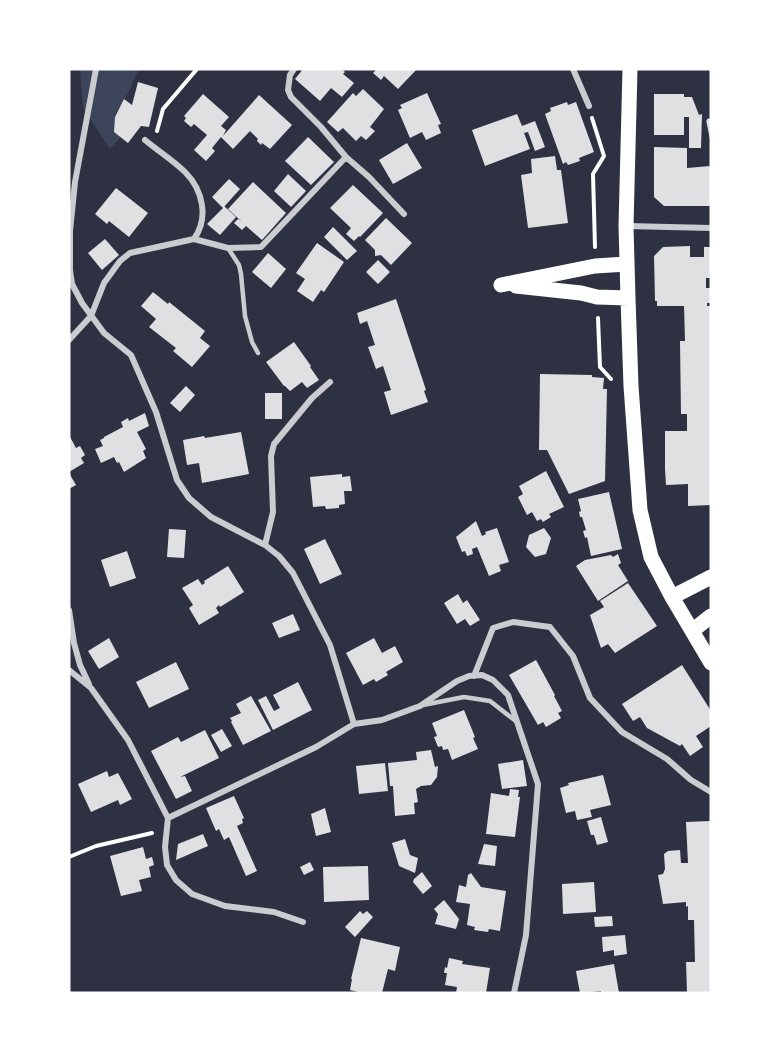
<svg xmlns="http://www.w3.org/2000/svg" width="780" height="1062" font-family="Ubuntu,sans-serif">
	<rect width="100%" height="100%" fill="#2d3142"/>
	<path fill="#3c4559" d="M80 69H139L128 93 115 115 119 128 123 134 110 149 83 108Z"/>
	<path fill="#e0e0e3" d="M303 69H342L345 72 343 74 354 83 342 97 331 88 320 101 295 79Z
		M377 69H417L398 89 384 76 381 80 373 73Z
		M138 82 158 88 149 127 141 126 128 143 114 132 115 117 124 99 132 105Z
		M363 89 384 109 370 127 375 131 366 140 361 136 356 141 343 128 338 132 327 122 353 93 356 96Z
		M427 93 441 124 438 125 441 133 426 140 422 132 410 138 398 110 402 108 400 105Z
		M203 94 229 117 221 126 226 130 223 136 259 95 292 125 270 149 262 143 261 145 257 141 258 139 250 131 233 149 221 137 212 148 215 151 206 161 194 150 207 135 194 124 191 127 184 121 186 118 184 116Z
		M654 94H684V97H692L699 115 702 114 701 148H689V117H684V135H654Z
		M567 102 568 105 576 102 594 152 579 158 580 161 568 165 566 162 563 164 545 114 551 111 550 108Z
		M517 114 522 126 535 121 545 147 535 151 528 132 524 133 530 149 485 166 472 130Z
		M711 118V139H710L706 120 707 121V119Z
		M308 137 334 162 311 185 285 161Z
		M407 143 422 168 393 184 379 160Z
		M654 147 687 148V168L710 166 711 206H664L654 197Z
		M555 156 557 170H561L568 223 528 228 521 175 532 173 531 159Z
		M288 174 306 191 291 207 274 191Z
		M229 179 240 189 223 208 224 206 236 217 220 235 207 224 223 208 212 197Z
		M253 182 286 213 262 240 246 226 242 230 234 223 238 219 241 221 228 209Z
		M353 185 383 213 360 237 359 236 354 241 346 234 351 228 330 208Z
		M116 188 148 213 129 237 109 221 107 224 95 214Z
		M386 218 412 243 391 265 381 255 375 256V250L365 240Z
		M333 227 357 251 347 260 324 237Z
		M105 239 119 255 102 270 88 253Z
		M317 243 344 262 324 292 321 290 313 302 297 291 305 279 296 273Z
		M690 246V257H704V247H711V278H706V288H711V303H707V306H711V505L688 506V484L666 485 665 469V431H687V414H681L680 341H685L684 306H657V301H655L654 256 663 247Z
		M268 253 286 269 271 288 252 272Z
		M378 260 390 272 378 284 366 272Z
		M153 292 168 304 169 302 205 331 200 338 210 346 192 367 173 351 176 348 149 327 156 319 141 306Z
		M396 299 426 390 424 391 428 402 391 415 384 392 391 390 383 366 376 369 368 347 375 345 367 321 360 324 357 313Z
		M294 342 311 366 310 367 319 380 307 388 302 382 290 391 285 386H284L266 362Z
		M540 374 592 375V377L604 378 603 389H607L605 481 569 494 547 450H539Z
		M186 386 195 395 180 412 170 403Z
		M265 393H282V419H265Z
		M145 413 149 426 137 432 146 449 143 451 146 458 124 472 119 462 117 463 114 457 101 463 95 449 103 446 100 440 104 438V437L123 427 121 422 128 418 129 421Z
		M241 432 249 474 202 483 199 463 187 465 183 440 204 436 205 438Z
		M69 435 76 448 80 446 85 455 81 458 84 463 69 472Z
		M546 471 564 507 549 514 551 517 543 522 541 519 537 521 532 512 527 515 518 497 523 494 519 486Z
		M69 473 76 485 69 489Z
		M342 474V477L350 476 352 491H344L345 504 339 505V508L326 509 325 506 313 507 310 477Z
		M609 492 622 549 591 556 587 537 585 538 583 531 586 530 582 517H580L579 512 581 511 578 499Z
		M476 521 482 536 486 534 485 532 497 528 509 562 499 565 501 571 489 576 477 547 472 549 473 554 467 556 465 551 462 552 456 537Z
		M544 528 551 538 546 554 535 557 526 547 529 535Z
		M169 529 186 530 184 558 167 557Z
		M325 539 342 574 320 584 304 549Z
		M127 551 136 578 110 587 101 560Z
		M618 554 621 563 618 565 628 581 598 601 576 566 585 560 611 555 613 557Z
		M228 566 244 592 220 607 219 605 216 608 219 613 199 625 189 608 193 605 182 588 198 579 202 585 205 583 204 581Z
		M628 583 657 626 615 653 608 644 601 648 590 615 604 607 600 601Z
		M458 594 463 603 467 600 480 620 470 626 465 619 457 624 444 603Z
		M293 614 300 630 279 638 272 623Z
		M109 638 119 657 99 669 88 651Z
		M374 638 382 653 395 646 403 662 386 672 388 675 376 682 374 679 363 685 346 653Z
		M536 660 555 695 554 696 562 711 558 713 561 718 546 727 543 722 538 725 509 675Z
		M176 662 189 689 149 708 136 682Z
		M682 665 711 711V726L696 736 703 747 690 756 682 744 680 746 647 728 640 717 633 721 622 704Z
		M298 682 312 710 273 730 258 700 266 696 274 711 280 708 273 695Z
		M251 696 271 731 243 745 231 722 232 721 230 718 241 713 236 704Z
		M464 710 475 737 473 738 478 749 452 760 448 749 443 750 442 746 438 747 434 737 437 736 432 723Z
		M222 729 232 746 221 752 211 735Z
		M205 730 219 758 180 777 185 776 192 791 176 799 151 751 178 737 181 742Z
		M431 750 435 767 438 766 437 777 431 785 421 786 416 789 418 802 414 803 415 814 395 816 393 786H390L388 763 417 760 416 752Z
		M523 760 527 786 502 789 498 764Z
		M385 763 388 791 359 794 356 766Z
		M107 771 109 777 118 773 132 799 120 805 118 800 91 812 78 784Z
		M603 775 611 805 590 810 592 817 577 820 575 811 566 813 560 788 569 785 568 783Z
		M510 789 519 790 518 797H520L515 837 486 834 491 793 509 796Z
		M234 796 244 818 242 819 243 823 237 826 257 871 246 876 229 837 224 840 219 829 216 831 206 808Z
		M325 808 331 832 316 836 311 814Z
		M601 817 608 842 597 845 594 835H591L587 821Z
		M711 821V993H687L686 962H695L694 920H688V906L686 907V902L663 904 658 875 663 874 665 869 664 854 668 851 680 850 681 863H688L686 822Z
		M203 834 208 846 176 860 178 844Z
		M405 839 410 855 418 858 415 873 399 866 392 843Z
		M484 844 497 846 495 866 478 864Z
		M143 847 146 859 152 857 154 865 149 867 151 877 139 880 142 891 121 896 110 856Z
		M310 862 314 870 304 875 300 867Z
		M368 866 369 900 324 902 323 867Z
		M422 872 432 886 423 894 413 882 414 879Z
		M471 873 481 887 506 891 500 931 489 929 488 932 474 930 475 927 467 925 470 904 456 902 459 885 466 887 468 875Z
		M594 882 596 912 563 914 562 884Z
		M444 900 459 919 456 929 435 924 438 914 434 909Z
		M360 911 363 914 367 911 373 917 355 937 345 927Z
		M612 916 613 926 595 927 594 917Z
		M625 935 627 954 614 956V950L603 952 602 937Z
		M361 938 400 947 395 971 388 969 382 993H363L350 990 352 979H351Z
		M449 958 463 961 462 964 490 968 486 993H456L457 987 445 985 447 973H444L445 967 447 968Z
		M614 964 619 993H601V991L580 993 576 971Z"/>
	<g fill="none" stroke-linecap="round" stroke-linejoin="round">
		<path stroke="#fff" stroke-width="4" d="M592 118 604 156 593 174 595 247
			M157 131 163 109 197 69
			M598 318 600 367 611 379
			M69 857 96 846 152 833"/>
		<path stroke="#caccd0" stroke-width="4.5" d="M228 248 239 265 241 274 245 316 252 342 258 353
			M423 705 464 697 490 701 517 722"/>
		<path stroke="#caccd0" stroke-width="6" d="M96 69 75 182 70 231V270L72 284 82 303 104 333 131 355 156 412 177 480 189 498 211 517 265 545 279 556 293 573 330 645 354 724
			M294 69 290 75 288 90 291 97 321 127 346 157 369 177 404 214
			M573 69 589 106
			M145 140C158 151 173 160 185 172 203 190 209 218 194 239
			M627 226 711 228
			M69 340 91 316 104 283 120 261 130 253 194 239 228 248 261 247 346 157
			M265 545 273 512 271 456 274 444 312 398 330 382
			M69 610 74 643 80 665 89 684
			M69 670 91 688 128 740 168 818
			M474 676 493 628 513 622 550 627 573 656 590 698 622 732 667 759 691 780 711 792
			M303 922 274 912 225 906 192 894 176 880 167 865 165 847 168 818 316 747 354 724 382 720 420 706 457 681 469 676 482 675 493 680 508 695 538 784 526 935 514 993"/>
		<path stroke="#fff" stroke-width="15" d="M630 69 626 226 628 298 631 386 640 510 651 557 672 597 711 663
			M501 285 595 266 627 264
			M516 286 581 293 597 297 628 298
			M672 597 711 577
			M692 631 711 616"/>
	</g>
	<rect width="780" height="1062" fill="none" stroke="#ffffff" stroke-width="141"/>
</svg>
